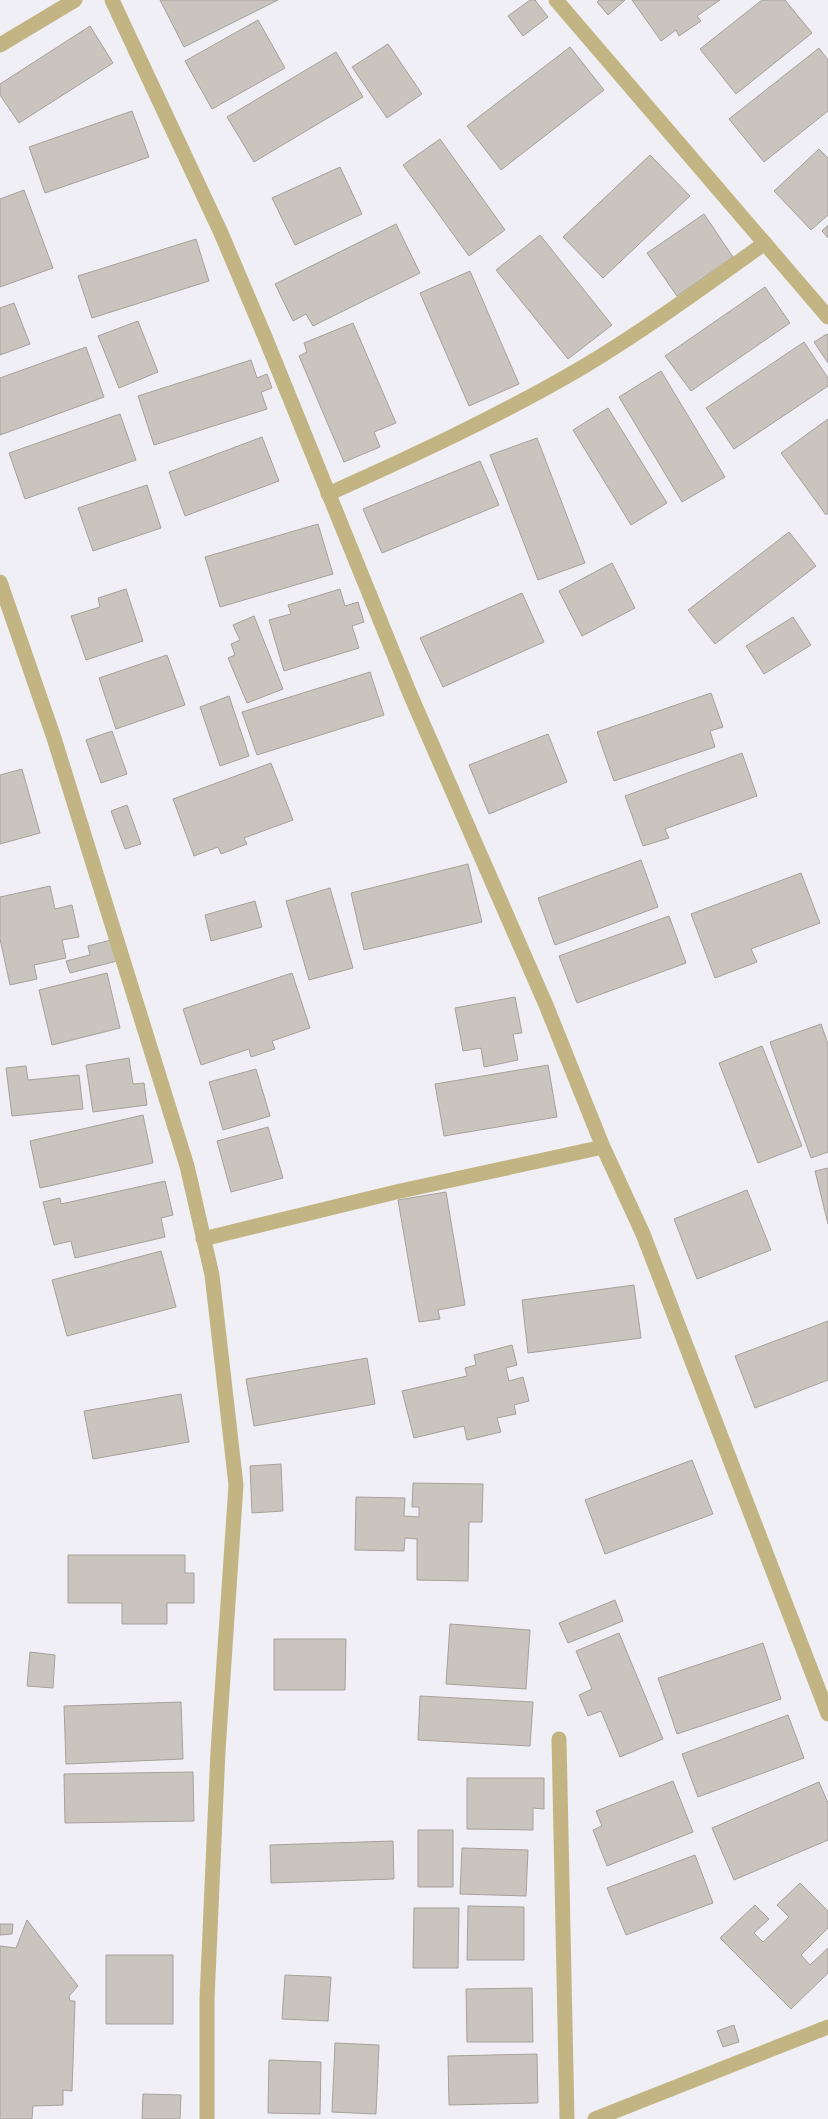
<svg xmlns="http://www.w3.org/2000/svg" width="828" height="2119" font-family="'PT Sans Narrow',sans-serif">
	<rect width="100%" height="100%" fill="#f1eff6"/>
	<path fill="#cac4be" stroke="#a7a19b" d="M160 0H278L184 47Z
		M530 0H535L548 17 523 36 508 16Z
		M599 0H625L608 15 597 2Z
		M632 0H720L697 16 701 21 679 36 676 30 661 41Z
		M762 0H785L812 33 736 94 700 49Z
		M258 20 285 68 212 109 185 61Z
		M90 26 113 63 19 123 0 95V84Z
		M388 44 422 94 387 118 352 67Z
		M570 47 604 90 501 170 467 126Z
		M819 48 828 60V111L764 162 729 119Z
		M336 52 363 97 254 162 227 117Z
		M132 111 149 157 45 193 29 147Z
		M440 139 505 230 469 256 403 165Z
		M819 149 828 158V215L811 230 774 191Z
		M650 155 690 196 603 278 563 237Z
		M340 167 362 214 295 245 272 198Z
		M24 190 53 268 0 287V199Z
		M704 214 733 257 677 296 647 253Z
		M396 224 420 273 313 326 306 314 293 321 275 284Z
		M828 225V238L822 231Z
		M540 235 612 325 568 359 496 270Z
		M196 239 209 281 92 318 78 276Z
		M470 271 519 384 469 406 420 293Z
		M765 287 790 323 691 391 665 356Z
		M14 303 30 344 0 355V308Z
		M138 321 158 372 119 388 98 336Z
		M353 323 396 423 374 432 380 447 344 462 299 356 307 352 304 343Z
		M827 334 828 335V363L814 342Z
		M804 342 828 378V386L734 449 706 408Z
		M86 347 104 397 0 435V378Z
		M251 360 257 378 267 374 272 388 261 392 267 409 154 445 138 396Z
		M661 371 725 477 682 502 619 397Z
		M608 408 667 503 631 525 573 430Z
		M120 414 136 460 25 499 9 453Z
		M828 419V513L826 515 781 453Z
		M262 437 279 481 185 516 169 472Z
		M537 438 585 563 538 580 490 455Z
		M480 461 499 505 382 553 363 509Z
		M147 485 161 528 93 551 78 508Z
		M318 524 333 574 220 607 205 557Z
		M789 532 816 566 715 644 688 610Z
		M612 563 635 608 582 636 559 591Z
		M126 589 143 641 86 660 71 616 100 607 98 598Z
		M340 589 345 606 358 602 364 622 352 626 359 648 284 671 269 620 291 614 288 605Z
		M522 593 544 642 443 687 420 638Z
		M254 616 283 689 247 703 228 658 235 655 231 644 240 640 233 625Z
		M793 617 811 645 764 674 746 646Z
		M167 655 185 705 116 729 99 678Z
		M370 672 384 715 257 755 242 712Z
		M711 693 723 727 710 731 715 747 614 781 597 732Z
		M229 696 249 756 220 766 200 707Z
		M112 731 127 774 101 783 86 740Z
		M548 734 567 782 489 814 469 765Z
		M742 753 757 796 665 829 669 838 643 846 625 796Z
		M271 763 293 820 244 838 247 844 221 854 218 847 194 856 173 799Z
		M22 769 40 833 0 844V775Z
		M127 805 141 844 125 849 111 811Z
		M641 860 658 907 555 945 538 898Z
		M468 864 482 922 364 950 351 893Z
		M801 873 820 923 751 949 757 962 715 978 691 914Z
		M50 886 55 909 72 905 79 937 62 940 66 958 34 965 37 979 10 985 0 939V897Z
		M330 888 353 968 309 980 286 901Z
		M255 901 262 927 211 941 205 915Z
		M669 916 686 963 577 1003 559 956Z
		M111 940 117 961 70 973 66 961 90 955 88 946Z
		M107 973 120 1028 52 1045 39 990Z
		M292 973 310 1028 272 1041 275 1049 251 1057 249 1049 201 1065 183 1009Z
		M515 997 522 1033 513 1034 518 1060 484 1067 481 1048 463 1051 455 1008Z
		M821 1024 828 1044V1152L811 1158 770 1042Z
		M762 1046 802 1146 758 1163 719 1063Z
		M129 1058 133 1084 144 1083 147 1105 93 1112 86 1065Z
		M548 1065 557 1117 444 1136 435 1084Z
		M26 1066 28 1080 79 1075 83 1109 12 1116 6 1068Z
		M256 1069 270 1116 223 1130 209 1082Z
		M143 1115 153 1163 40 1188 30 1141Z
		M268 1127 283 1178 231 1192 217 1141Z
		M828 1168V1224L815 1171Z
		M165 1181 173 1215 161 1218 165 1237 75 1258 71 1241 54 1245 43 1202 60 1198 61 1204Z
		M747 1190 771 1250 697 1279 674 1219Z
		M446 1192 465 1305 438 1310 440 1319 419 1322 398 1200Z
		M161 1251 176 1307 67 1336 52 1280Z
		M634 1285 641 1338 528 1353 522 1300Z
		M828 1321V1380L755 1408 735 1356Z
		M512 1345 517 1365 506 1368 509 1381 523 1377 529 1401 514 1405 516 1414 497 1418 501 1432 467 1440 464 1426 414 1438 402 1391 467 1376 465 1368 476 1365 474 1355Z
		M367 1358 375 1404 254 1426 246 1379Z
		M181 1394 189 1442 93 1459 84 1411Z
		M692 1460 713 1514 605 1554 585 1500Z
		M281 1464 283 1511 252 1513 250 1466Z
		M413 1483 483 1484 482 1522H469L468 1581 417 1580V1539L405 1538 404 1551 355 1550 356 1497 405 1498 404 1516 419 1517V1507H412Z
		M68 1555H185V1573H194V1603H167V1624H122V1603H68Z
		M615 1600 623 1621 568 1643 559 1623Z
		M450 1624 530 1630 526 1689 446 1684Z
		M619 1633 663 1739 620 1757 601 1711 588 1716 579 1695 592 1689 576 1651Z
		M274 1639H346L345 1690H274Z
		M763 1643 781 1699 677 1734 658 1678Z
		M30 1652 55 1655 53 1688 27 1686Z
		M420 1696 533 1702 530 1746 418 1740Z
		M181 1702 183 1759 66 1764 64 1706Z
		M788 1715 804 1758 698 1797 682 1754Z
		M193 1772 194 1821 65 1823 64 1774Z
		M467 1778H544V1809L533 1808V1830L467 1829Z
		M673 1781 693 1832 607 1866 593 1830 602 1826 596 1811Z
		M819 1782 828 1803V1840L734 1880 712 1828Z
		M418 1830H453V1887H418Z
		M393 1841 394 1879 271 1883 270 1845Z
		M462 1848 528 1850 526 1896 460 1894Z
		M695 1855 713 1903 626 1935 607 1888Z
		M800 1883 828 1911V1928L801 1955 810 1965 828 1948V1973L791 2009 720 1938 755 1905 769 1919 754 1933 763 1942 789 1917 777 1905Z
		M468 1906 524 1907V1960H467Z
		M414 1908H459L458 1968H413Z
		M27 1920 78 1986 69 1996 70 2001H75L72 2091 63 2090V2105L33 2106 32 2119H0V1946L16 1948Z
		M0 1924H13L12 1934 0 1935Z
		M106 1955H173V2024H106Z
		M285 1975 331 1977 328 2021 282 2019Z
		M532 1988 533 2042H467L466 1989Z
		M734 2025 739 2042 723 2047 717 2031Z
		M335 2043 379 2045 376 2114 332 2112Z
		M537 2054 538 2103 449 2105 448 2056Z
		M269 2060 321 2062 320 2114 268 2113Z
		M143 2094 181 2095 180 2119H142Z"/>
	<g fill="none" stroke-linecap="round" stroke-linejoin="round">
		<path stroke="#c3b583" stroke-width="15" d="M112 0 221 233 265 337 410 694 546 1005 603 1147 643 1234 828 1714
			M556 0 828 317
			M0 45 75 0
			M328 494C415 455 501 415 583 367 646 329 705 286 765 243
			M0 582 54 738 187 1166 212 1275 236 1485 218 1751 207 1999V2119
			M203 1239 396 1192 603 1147
			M559 1739 567 2119
			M595 2119 828 2027"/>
	</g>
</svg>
